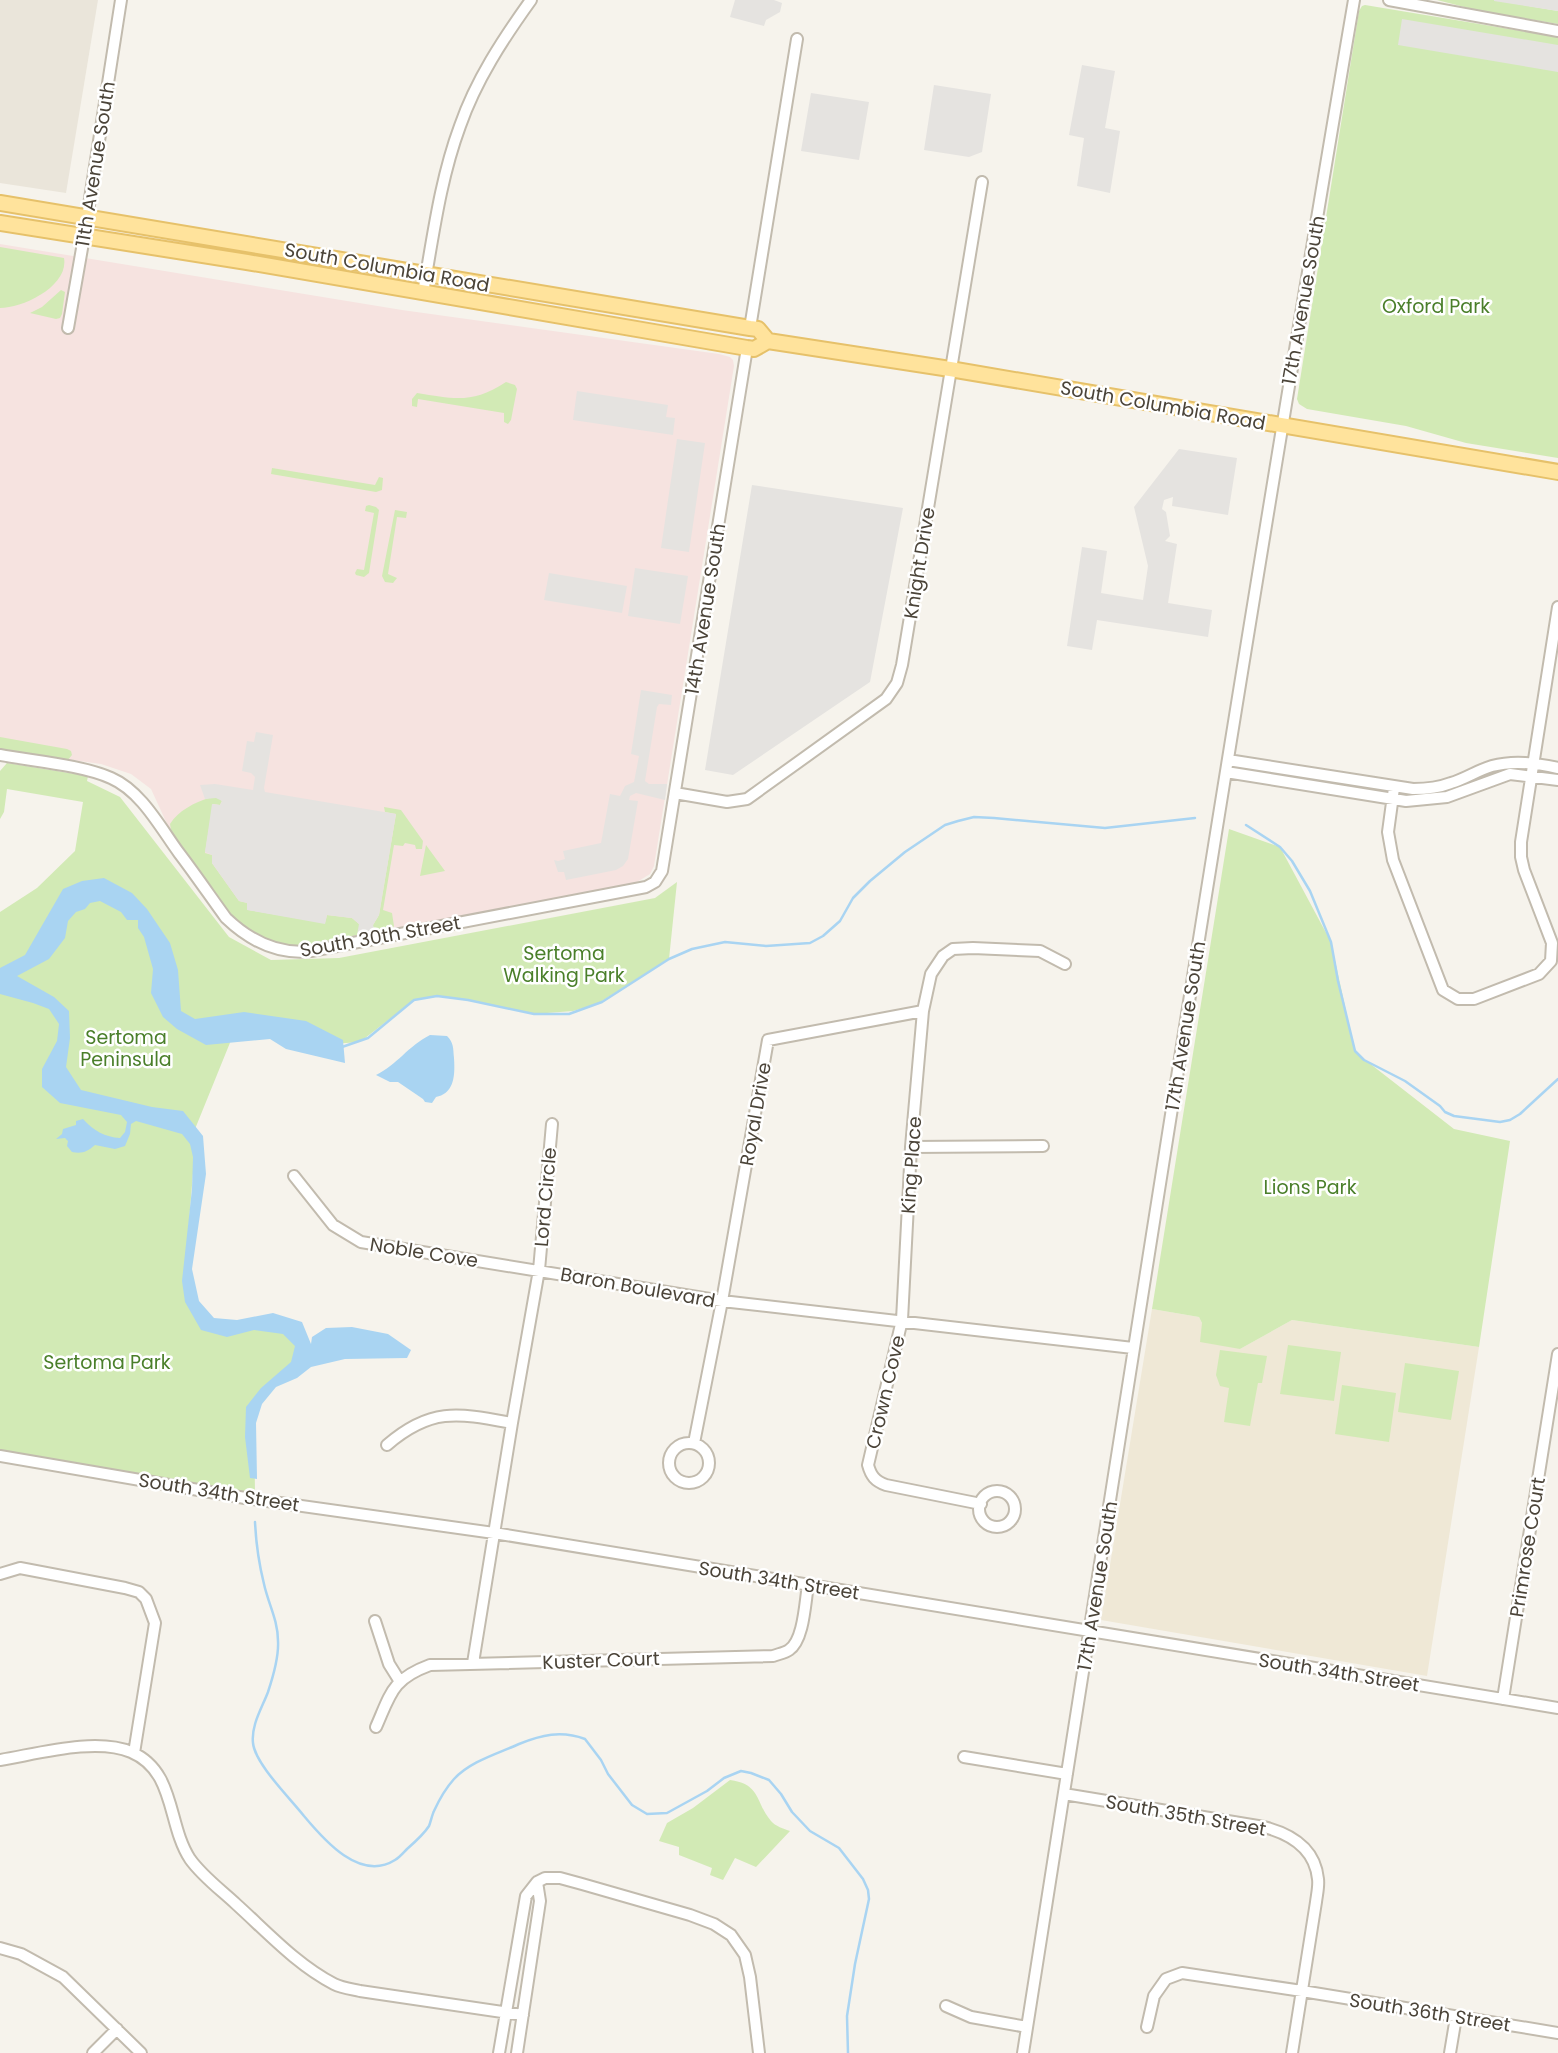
<svg xmlns="http://www.w3.org/2000/svg" width="1558" height="2053" font-family="Poppins,sans-serif">
	<rect width="100%" height="100%" fill="#f6f3ec"/>
	<path fill="#eae5da" d="M0 0H98L66 193 0 183Z"/>
	<path fill="#efe8d6" d="M1152 1309 1199 1317 1202 1323 1240 1349 1292 1320 1479 1347 1427 1676 1101 1620Z"/>
	<path fill="#f6e3e0" d="M0 244 402 310 719 354 730 357 733 360 734 366 654 866 650 874 637 882 601 891 323 943 300 946 285 945 225 908 168 826 151 789 131 774 101 764 0 750Z"/>
	<path fill="#d2eab5" d="M1437 0H1494L1558 11V24L1480 11Z
		M1365 5 1558 37V458L1466 443 1406 426 1307 409 1299 404 1297 399 1359 11 1362 6Z
		M0 247 64 258C69 286 23 308 0 308Z
		M61 290 65 292 62 314 60 318 56 319 30 313 42 307Z
		M506 382 515 385 517 389 511 420 508 424 504 422V413L418 399 417 407 412 406V399L417 393C455 399 472 404 506 382Z
		M272 468 375 485 379 477 383 478 382 490 376 492 271 474Z
		M369 505 376 507 379 510 369 573 364 577 356 575 355 573 357 569 364 570 374 513 365 511 366 506Z
		M395 510 407 512 406 518 397 517 388 574 397 578 393 583 385 582 382 576Z
		M0 737 67 749 71 751 72 755 67 761 0 750Z
		M7 763 88 776 87 781 120 797 229 937 271 960 339 958 655 898 677 882 669 959 597 1004 573 1011 534 1014 468 1000 436 996 414 1000 360 1042 304 1046 238 1023 195 1129 196 1137 185 1270 206 1322 295 1325 307 1354 267 1389 254 1417 255 1494 0 1454V912L37 888 75 851 83 802 7 789 4 812 0 819V771Z
		M209 798H219L222 801 220 805 213 804 205 853 212 855V863L239 901 248 903V910L325 923 327 915 352 918 359 924 360 929 357 935 308 945 291 946 273 942 254 934 238 923 225 908 171 830 170 824C178 811 195 802 209 798Z
		M384 807 401 810 423 841 422 849H416L415 845 405 843 403 846 394 845 383 910 392 913 394 926 392 929 383 931 373 928V925L379 915 396 814 385 812Z
		M1229 829 1280 847 1331 942 1355 1052 1454 1129 1510 1141 1479 1347 1292 1320 1240 1349 1200 1342 1202 1323 1199 1317 1152 1309Z
		M426 845 445 871 420 876Z
		M1288 1345 1341 1352 1334 1401 1280 1394Z
		M1220 1350 1267 1356 1262 1383H1258L1250 1426 1224 1422 1229 1388 1220 1386 1216 1375Z
		M1405 1363 1459 1371 1451 1420 1398 1412Z
		M1342 1385 1396 1393 1389 1442 1335 1434Z
		M730 1780C761 1784 755 1802 771 1821 775 1826 784 1829 790 1831L756 1867 735 1858 723 1880 710 1875 712 1868 679 1855V1847L659 1841 667 1823 693 1808Z"/>
	<path fill="#e5e3e0" d="M735 0H774L782 3 780 12 766 20 764 26 730 17Z
		M1494 0H1558V11L1494 1Z
		M1402 19 1558 45V72L1398 45Z
		M1082 65 1115 71 1105 128 1120 131 1110 193 1077 186 1084 138 1069 135Z
		M934 85 991 94 982 152 969 157 924 150Z
		M811 93 869 102 859 160 801 151Z
		M577 391 668 405 666 417 675 418 673 435 573 420Z
		M677 439 705 443 689 552 661 548Z
		M1179 449 1237 458 1228 515 1172 506 1173 497 1164 500 1162 509 1166 512 1170 536 1165 541 1177 544 1168 603 1212 610 1208 637 1097 620 1092 650 1067 646 1082 547 1107 551 1101 593 1143 600 1148 566 1134 507Z
		M752 485 903 508 870 682 733 775 705 770Z
		M635 568 688 576 680 624 628 616Z
		M549 573 627 586 622 613 544 600Z
		M641 690 672 695 671 705 659 704 657 707 645 781 649 784H667L665 800 636 793 630 796 629 800 638 801 628 859 623 866 616 870 566 880 564 872H558L554 860 558 861 565 859 563 851 601 843 610 794 620 796 625 786 634 782 639 756 631 754Z
		M256 732 273 735 264 788 265 792 396 814 379 915 373 925 374 928 383 931 357 935 359 924 352 918 327 915 325 924 247 910V903L239 901 212 863V855L205 852 212 804 220 805 222 801 216 798 205 799 200 785 215 784 253 790 255 777 251 773 242 771 247 741 254 742Z"/>
	<path fill="#a9d4f2" d="M104 878 132 893 147 909 170 943 178 970 181 1011 195 1019 244 1012 306 1021 343 1040 345 1063 286 1049 270 1039 206 1045 177 1029 163 1017 151 993 153 969 144 937 138 928V920H127L121 912 100 901 90 903 85 909 76 912 68 921 65 938 49 959 17 976 54 997 69 1011 70 1038 66 1067 81 1090 152 1107 183 1111 203 1136 206 1174 192 1269 199 1301 214 1318 237 1320 273 1313 302 1322 311 1344 312 1337 326 1328 352 1327 388 1334 411 1350 407 1358 345 1359 311 1367 297 1378 276 1387 262 1404 256 1423 257 1479 250 1478 245 1437 246 1407 261 1388 291 1362 295 1346 283 1334 254 1330 227 1337 201 1330 185 1302 182 1281 192 1189 193 1157 190 1144 182 1134 136 1121 131 1124 130 1134 125 1146 115 1149 95 1145C87 1152 82 1154 72 1152L67 1146 68 1141 65 1138 56 1139 62 1134 63 1129 76 1125V1121L83 1119C94 1131 105 1137 120 1138L125 1132 127 1122 121 1115 60 1103 42 1087V1069L57 1041 59 1024 49 1009 33 1003 0 994V968L25 955 63 889 82 881Z
		M430 1035 447 1036C454 1043 453 1048 454 1058 455 1074 455 1093 436 1097L432 1103 425 1102 423 1099 398 1082H390L376 1075C397 1065 408 1046 430 1035Z"/>
	<g fill="none" stroke-linecap="round" stroke-linejoin="round">
		<path stroke="#a9d4f2" stroke-width="2.5" d="M1246 825 1280 847 1292 861 1310 891 1331 942 1338 981 1355 1051 1364 1060 1405 1081 1440 1106 1445 1112 1454 1116 1500 1122 1510 1120 1520 1114 1558 1079
			M342 1047 368 1038 414 1000 437 996 468 1000 534 1014H569L602 1002 669 959 692 949 725 942 766 946 810 943 823 936 840 921 853 898 870 881 905 852 945 825 958 821 974 817 994 818 1105 828 1195 818
			M255 1522C256 1543 259 1564 264 1584 268 1603 278 1620 278 1641 279 1657 273 1677 268 1692 262 1708 251 1725 253 1743 255 1764 290 1798 304 1816 324 1840 360 1882 395 1860 400 1857 404 1852 407 1849 415 1842 424 1834 429 1826 431 1821 432 1815 434 1811 439 1800 446 1788 454 1779 471 1761 497 1754 519 1744 541 1735 561 1730 585 1739L601 1760 608 1774 632 1805 647 1814 667 1813 707 1791 724 1778 741 1771 751 1773 769 1780 781 1794 792 1812 810 1831 839 1848 863 1879 868 1890 869 1899 855 1964 847 2016 848 2053"/>
		<g stroke="#c2bbae" stroke-width="14">
			<path id="minor" d="M1389 0 1558 31
				M423 293C433 237 440 180 460 126 476 80 503 39 531 0
				M68 328 84 237 121 0
				M750 328 797 39
				M0 755C32 761 82 765 111 778 141 791 160 827 179 853 195 874 210 896 226 918 249 940 278 955 311 951L646 887 655 882 662 871 747 348
				M1228 760 1413 789C1426 789 1438 788 1451 783 1465 779 1478 770 1492 766 1514 760 1536 763 1558 768
				M1226 772 1406 801 1447 797 1510 774 1558 780
				M1394 788 1388 832 1393 860 1443 990 1458 999H1474L1539 974 1551 961 1552 943 1524 870 1521 857V842L1558 607
				M675 793 727 802 747 799 886 699 897 683 902 665 982 182
				M911 1147 1043 1146
				M294 1176 333 1225 361 1242 722 1301 1133 1348
				M669 1463a20 20 0 1 1 40 0a20 20 0 1 1-40 0Z
				M694 1443 722 1301 768 1040 923 1011
				M387 1445C431 1407 458 1413 512 1423
				M0 1456 245 1498 494 1533 1558 1708
				M979 1509a18 18 0 1 1 36 0a18 18 0 1 1-36 0Z
				M981 1504 886 1485C875 1481 871 1476 868 1465L902 1320 911 1147 923 1011 931 974 943 956 953 949 973 948 1040 951 1065 964
				M0 1574 20 1568 125 1588 139 1592 146 1599 155 1623 134 1753
				M375 1621 389 1664 399 1680
				M473 1663 512 1423 539 1270 552 1124
				M1503 1699 1558 1354
				M376 1727C391 1693 392 1679 430 1665L773 1656C778 1654 785 1653 789 1650 804 1640 805 1602 808 1585
				M964 1757 1067 1774
				M0 1760C37 1754 96 1737 131 1752 176 1771 167 1824 190 1859 202 1876 221 1890 236 1904 267 1932 297 1965 334 1984 342 1988 351 1989 360 1991L523 2015
				M1064 1794 1264 1827C1291 1834 1315 1848 1318 1879 1319 1886 1317 1894 1316 1902L1292 2053
				M537 1882 545 1878H560L582 1884 690 1915 714 1924 731 1935 745 1955 750 1977 759 2053
				M0 1948 21 1954 63 1977 141 2053
				M946 2006 971 2017 1027 2027
				M1147 2027 1154 1996 1166 1979 1182 1973 1302 1991 1558 2033
				M93 2053 117 2029
				M499 2053 526 1896 537 1882
				M517 2053 540 1901 537 1882
				M1023 2053C1131 1368 1237 683 1354 0
				M1450 2053 1456 2017"/>
		</g>
		<g stroke="#e6c16a" stroke-width="18">
			<path id="major" d="M0 203 750 328 758 329 768 341
				M0 223 247 262 747 348 754 349 768 341 950 369 1558 472"/>
		</g>
		<use href="#minor" stroke="#fff" stroke-width="10"/>
		<use href="#major" stroke="#ffe39c" stroke-width="14"/>
	</g>
	<g text-anchor="middle" stroke-width="5" stroke-linejoin="round" paint-order="stroke">
		<g font-size="19" fill="#4b4439" stroke="#fff">
			<text transform="translate(95 164) rotate(-81)" y="7">11th Avenue South</text>
			<text transform="translate(387 267) rotate(10)" y="7">South Columbia Road</text>
			<text transform="translate(1303 300) rotate(-80)" y="7">17th Avenue South</text>
			<text transform="translate(1163 405) rotate(10)" y="7">South Columbia Road</text>
			<text transform="translate(919 563) rotate(-81)" y="7">Knight Drive</text>
			<text transform="translate(705 609) rotate(-81)" y="7">14th Avenue South</text>
			<text transform="translate(380 936) rotate(-10)" y="7">South 30th Street</text>
			<text transform="translate(1185 1026) rotate(-81)" y="7">17th Avenue South</text>
			<text transform="translate(755 1114) rotate(-80)" y="7">Royal Drive</text>
			<text transform="translate(911 1165) rotate(-86)" y="7">King Place</text>
			<text transform="translate(545 1197) rotate(-85)" y="7">Lord Circle</text>
			<text transform="translate(424 1252) rotate(9)" y="7">Noble Cove</text>
			<text transform="translate(638 1287) rotate(10)" y="7">Baron Boulevard</text>
			<text transform="translate(885 1392) rotate(-77)" y="7">Crown Cove</text>
			<text transform="translate(219 1492) rotate(9)" y="7">South 34th Street</text>
			<text transform="translate(1527 1547) rotate(-81)" y="7">Primrose Court</text>
			<text transform="translate(779 1580) rotate(9)" y="7">South 34th Street</text>
			<text transform="translate(1097 1586) rotate(-81)" y="7">17th Avenue South</text>
			<text transform="translate(601 1660) rotate(-2)" y="7">Kuster Court</text>
			<text transform="translate(1339 1672) rotate(9)" y="7">South 34th Street</text>
			<text transform="translate(1186 1815) rotate(10)" y="7">South 35th Street</text>
			<text transform="translate(1430 2012) rotate(9)" y="7">South 36th Street</text>
		</g>
		<g font-size="19" fill="#4a7f2a" stroke="#fff">
			<text x="1436" y="313">Oxford Park</text>
			<text x="564" y="960">Sertoma<tspan x="564" dy="22">Walking Park</tspan></text>
			<text x="126" y="1044">Sertoma<tspan x="126" dy="22">Peninsula</tspan></text>
			<text x="1310" y="1194">Lions Park</text>
			<text x="107" y="1369">Sertoma Park</text>
		</g>
	</g>
</svg>
